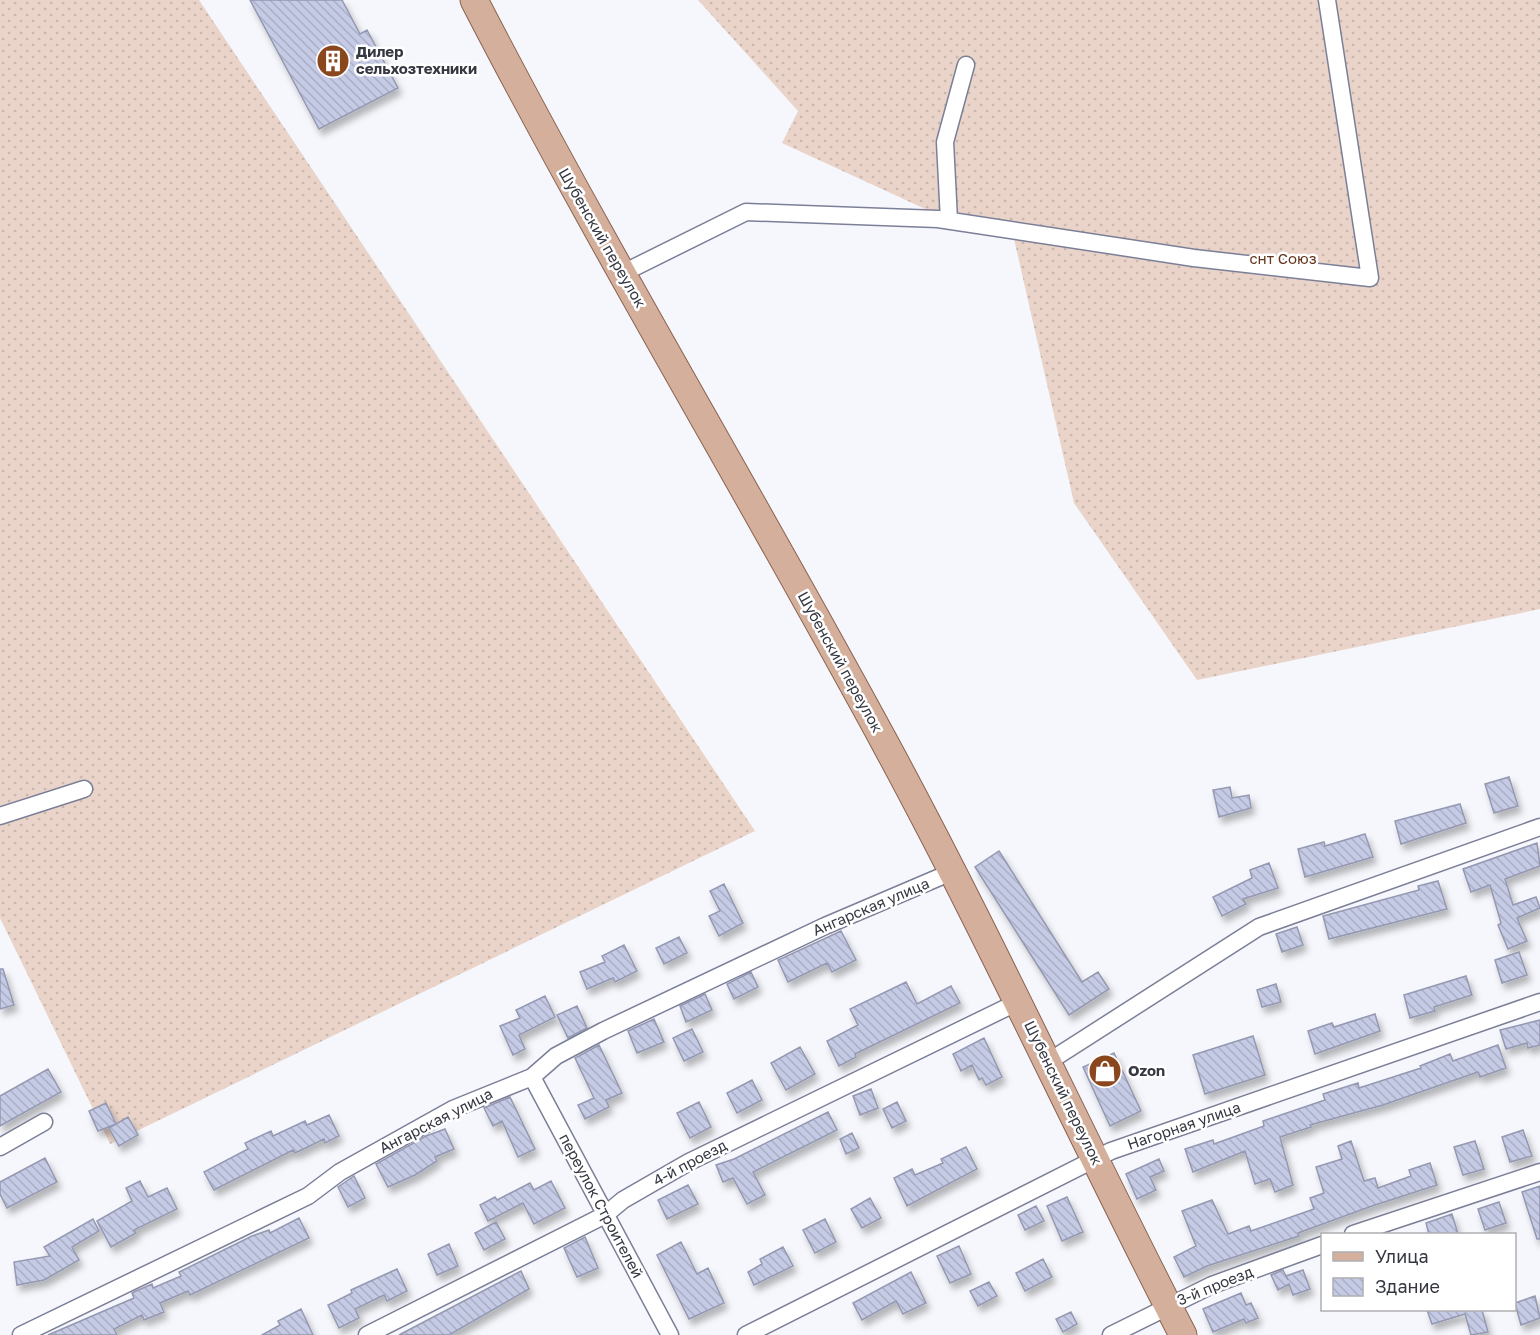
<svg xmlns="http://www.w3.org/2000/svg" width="1540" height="1335" font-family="'Golos Text',sans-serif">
	<defs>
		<pattern id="grass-dots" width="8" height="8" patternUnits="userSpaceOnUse" patternTransform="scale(1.5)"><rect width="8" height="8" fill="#ead4c9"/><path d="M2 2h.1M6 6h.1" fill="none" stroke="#c9b7ae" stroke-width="1.8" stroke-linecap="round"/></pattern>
		<pattern id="building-back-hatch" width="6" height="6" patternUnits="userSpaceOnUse" patternTransform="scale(1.5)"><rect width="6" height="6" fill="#c5cae5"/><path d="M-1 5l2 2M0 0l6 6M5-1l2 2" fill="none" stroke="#aaaec6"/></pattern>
		<filter id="shadow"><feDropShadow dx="3.5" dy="6" stdDeviation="3" flood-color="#0004"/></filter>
	</defs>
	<rect width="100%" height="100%" fill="#f6f7fc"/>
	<path fill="url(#grass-dots)" d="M0 0H199L755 831 110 1144 0 918Z
		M698 0H1540V609L1197 680 1074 503 1012 230 949 220 782 143 798 111Z"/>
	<path fill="url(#building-back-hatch)" stroke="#9498b1" stroke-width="1.5" filter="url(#shadow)" d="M250 0H342L360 34 367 30 398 88 319 129Z
		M1509 777 1518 806 1494 813 1485 784Z
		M1230 787 1232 798 1249 795 1251 808 1219 817 1213 790Z
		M1460 804 1466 823 1401 844 1395 821Z
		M1365 834 1373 857 1305 877 1298 849 1324 842 1325 846Z
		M1537 843 1540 866 1505 879 1513 905 1536 897 1540 908 1517 918 1527 941 1508 949 1498 925 1501 923 1490 885 1471 892 1463 869Z
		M999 851 1082 982 1098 972 1109 989 1069 1015 975 867Z
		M1269 863 1278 888 1243 899 1246 904 1222 916 1213 897 1252 878 1250 870Z
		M1438 881 1447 909 1329 939 1323 916 1419 890 1418 886Z
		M724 884 743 923 719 936 709 916 720 911 710 891Z
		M1297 927 1303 945 1282 952 1276 934Z
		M841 931 856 960 832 972 827 963 788 982 778 960Z
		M679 937 687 953 664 964 656 948Z
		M624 945 637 971 615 982 613 978 587 989 580 972 605 962 602 956Z
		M1519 952 1527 975 1502 983 1495 960Z
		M0 969H3L14 1005 0 1009Z
		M751 972 758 987 734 999 727 984Z
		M1466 976 1472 995 1434 1007 1435 1011 1410 1018 1404 995Z
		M906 982 917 1004 951 986 960 1003 855 1054 856 1057 839 1066 827 1041 858 1025 850 1009Z
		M1276 984 1281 1002 1262 1007 1257 990Z
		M705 994 712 1010 686 1022 680 1006Z
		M545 996 555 1017 519 1035 525 1049 513 1055 500 1026 520 1018 516 1010Z
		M577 1006 587 1028 568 1038 557 1015Z
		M1375 1014 1380 1031 1315 1054 1308 1031 1332 1023 1334 1027Z
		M654 1019 664 1042 637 1053 628 1031Z
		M1540 1020V1045L1528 1048 1527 1043 1506 1049 1500 1030Z
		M692 1029 703 1052 684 1061 673 1038Z
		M1253 1036 1265 1075 1205 1094 1193 1055Z
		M984 1038 1002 1077 986 1085 982 1078 979 1080 972 1065 961 1071 953 1054Z
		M599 1045 622 1093 606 1100 609 1107 585 1119 578 1105 594 1098 575 1058Z
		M1498 1045 1506 1068 1480 1077 1478 1072 1383 1105 1310 1125 1311 1127 1280 1137 1293 1185 1275 1192 1270 1179 1255 1184 1245 1151 1193 1172 1185 1149 1213 1140 1214 1144 1264 1126 1263 1121 1325 1100 1323 1094 1358 1083 1359 1088 1421 1068 1420 1066 1450 1054 1453 1061Z
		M800 1047 815 1074 786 1090 771 1063Z
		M1114 1053 1141 1111 1110 1126 1083 1067Z
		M48 1069 61 1092 0 1126V1096Z
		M752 1080 762 1100 737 1113 727 1093Z
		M871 1089 878 1108 860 1115 853 1096Z
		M510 1097 535 1149 518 1157 502 1121 493 1126 484 1108Z
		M699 1102 711 1127 690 1138 677 1113Z
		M897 1102 906 1121 892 1128 883 1109Z
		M106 1103 116 1124 98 1131 89 1111Z
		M828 1112 837 1130 753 1172 765 1195 747 1204 733 1178 723 1182 716 1165 734 1159Z
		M329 1115 339 1136 325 1143 324 1139 295 1153 293 1150 214 1190 204 1172 248 1149 245 1143 271 1131 273 1136 305 1121 307 1125Z
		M128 1117 138 1135 119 1146 109 1128Z
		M445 1129 454 1149 435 1157 437 1161 415 1175 388 1187 376 1164 426 1136Z
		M1523 1130 1532 1156 1510 1162 1502 1137Z
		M852 1133 859 1148 846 1154 840 1139Z
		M1351 1141 1364 1181 1375 1178 1378 1188 1411 1176 1409 1170 1430 1163 1437 1185 1372 1206 1298 1233 1299 1236 1207 1266 1184 1277 1174 1257 1196 1246 1182 1211 1212 1200 1228 1234 1249 1226 1251 1231 1314 1209 1310 1198 1324 1193 1316 1167 1342 1159 1338 1146Z
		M1475 1141 1484 1169 1463 1175 1454 1147Z
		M966 1147 977 1169 907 1206 894 1178 912 1169 915 1175 943 1163 941 1159Z
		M45 1158 57 1182 7 1208 0 1194V1182Z
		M1159 1159 1164 1171 1150 1177 1156 1190 1137 1199 1126 1174Z
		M354 1176 365 1198 348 1207 338 1187Z
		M140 1181 148 1197 167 1188 177 1209 134 1230 136 1233 111 1247 97 1221 132 1201 126 1188Z
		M551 1181 565 1208 534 1224 523 1203 488 1221 480 1205 495 1197 497 1200 530 1183 534 1190Z
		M688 1185 698 1204 667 1219 658 1200Z
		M1540 1186V1239H1537L1522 1192Z
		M1067 1197 1083 1232 1062 1241 1047 1206Z
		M870 1198 881 1218 862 1228 851 1209Z
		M1499 1202 1506 1223 1485 1230 1478 1209Z
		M1036 1206 1044 1221 1025 1230 1018 1215Z
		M1452 1214 1458 1234H1429L1426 1223Z
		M299 1218 309 1238 190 1295 188 1291 160 1303 164 1312 144 1320 142 1315 114 1329 117 1335H48L134 1298 132 1293 136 1291 152 1284 153 1288 181 1276 179 1272 252 1236 269 1230 270 1233Z
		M93 1219 99 1231 72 1247 79 1260 44 1280 17 1285 14 1262 50 1256 44 1247Z
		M825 1219 836 1242 815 1253 803 1230Z
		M496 1222 505 1239 484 1250 475 1233Z
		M585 1237 598 1268 577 1277 564 1248Z
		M681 1242 697 1274 708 1268 724 1303 689 1319 657 1255Z
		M449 1244 458 1266 437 1275 428 1254Z
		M959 1246 971 1274 950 1283 937 1256Z
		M783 1247 793 1266 754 1285 748 1272 762 1264 760 1259Z
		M1043 1259 1052 1277 1025 1291 1016 1273Z
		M397 1269 407 1291 387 1301 384 1295 355 1309 359 1318 339 1328 328 1305 352 1293 351 1290Z
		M1283 1270 1288 1280 1286 1276 1303 1270 1310 1289 1293 1295 1289 1284 1278 1290 1271 1275Z
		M521 1271 529 1289 449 1335H399Z
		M911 1272 926 1303 903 1314 896 1301 862 1320 853 1303Z
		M989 1282 997 1296 978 1306 970 1291Z
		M1241 1293 1246 1305 1251 1303 1258 1318 1246 1323 1244 1319 1213 1332 1203 1309Z
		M1535 1296 1540 1318 1521 1325 1515 1303Z
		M301 1309 313 1335H262L280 1325 278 1321Z
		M1427 1310H1482L1488 1332 1471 1335 1465 1314 1432 1324Z
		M1071 1312 1077 1324 1063 1332 1056 1319Z"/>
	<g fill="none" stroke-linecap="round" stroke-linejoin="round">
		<g stroke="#7b7f97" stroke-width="19">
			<path id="street" d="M949 220 945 142 966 65
				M623 273 746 212 938 219 1194 258 1370 278 1327 0
				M0 816 84 789
				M1048 1062 1259 927 1540 827
				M532 1077 670 1335
				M0 1147 44 1122
				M1353 1234 1540 1172
				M21 1335 308 1196 340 1172 453 1109 532 1077 556 1056 603 1031 825 926 954 871
				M367 1335 605 1215 623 1200 689 1162 1018 1002
				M746 1335 1111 1151 1540 1002
				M1111 1335 1212 1285 1322 1245"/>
		</g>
		<g stroke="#8a6250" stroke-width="29">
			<path id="primary" d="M474 0C604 252 751 495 886 745 991 939 1082 1139 1183 1335"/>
		</g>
		<use href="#street" stroke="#fff" stroke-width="16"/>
		<use href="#primary" stroke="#d4af9b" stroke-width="27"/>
	</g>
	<defs>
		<g id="building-disc" transform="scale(1.725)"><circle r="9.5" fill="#8a461c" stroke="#fff"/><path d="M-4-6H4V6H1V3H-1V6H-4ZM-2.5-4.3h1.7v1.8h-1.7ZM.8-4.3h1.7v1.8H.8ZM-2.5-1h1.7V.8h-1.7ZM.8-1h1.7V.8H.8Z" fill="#fff"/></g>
		<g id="shop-disc" transform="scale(1.725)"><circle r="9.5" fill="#8a461c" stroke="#fff"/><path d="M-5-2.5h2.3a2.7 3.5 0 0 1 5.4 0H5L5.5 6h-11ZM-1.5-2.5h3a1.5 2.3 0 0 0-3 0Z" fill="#fff"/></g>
	</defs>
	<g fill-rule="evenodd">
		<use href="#building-disc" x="333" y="61"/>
		<use href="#shop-disc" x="1105" y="1071"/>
	</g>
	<g text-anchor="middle" stroke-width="5" stroke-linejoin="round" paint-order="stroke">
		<g font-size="15" font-weight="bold" fill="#353741" stroke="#fff" text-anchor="start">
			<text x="356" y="57">Дилер<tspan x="356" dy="17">сельхозтехники</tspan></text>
			<text x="1128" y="1076">Ozon</text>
		</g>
		<g font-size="15" fill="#353741" stroke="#fff">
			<text transform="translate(602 238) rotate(60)" y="5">Шубенский переулок</text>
			<text transform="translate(840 662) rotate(61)" y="5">Шубенский переулок</text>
			<text transform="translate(871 907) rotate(-23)" y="5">Ангарская улица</text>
			<text transform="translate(1063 1093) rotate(64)" y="5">Шубенский переулок</text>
			<text transform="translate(436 1121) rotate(-27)" y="5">Ангарская улица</text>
			<text transform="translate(1184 1126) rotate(-19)" y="5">Нагорная улица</text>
			<text transform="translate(690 1163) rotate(-28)" y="5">4-й проезд</text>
			<text transform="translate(601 1206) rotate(62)" y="5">переулок Строителей</text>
			<text transform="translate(1215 1286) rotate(-22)" y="5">3-й проезд</text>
		</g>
		<g font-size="15" fill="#62351c" stroke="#fff">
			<text x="1283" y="264">снт Союз</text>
		</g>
	</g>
	<rect x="1321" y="1233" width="195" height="78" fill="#ffffff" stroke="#aeafb3" stroke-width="1.5"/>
	<rect x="1333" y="1252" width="30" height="9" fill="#d4af9b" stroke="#aeafb3" stroke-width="1.5"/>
	<text x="1375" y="1263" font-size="18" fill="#353741">Улица</text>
	<rect x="1333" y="1278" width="30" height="18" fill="url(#building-back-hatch)" stroke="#aeafb3" stroke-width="1.5"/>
	<text x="1375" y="1293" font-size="18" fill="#353741">Здание</text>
</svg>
